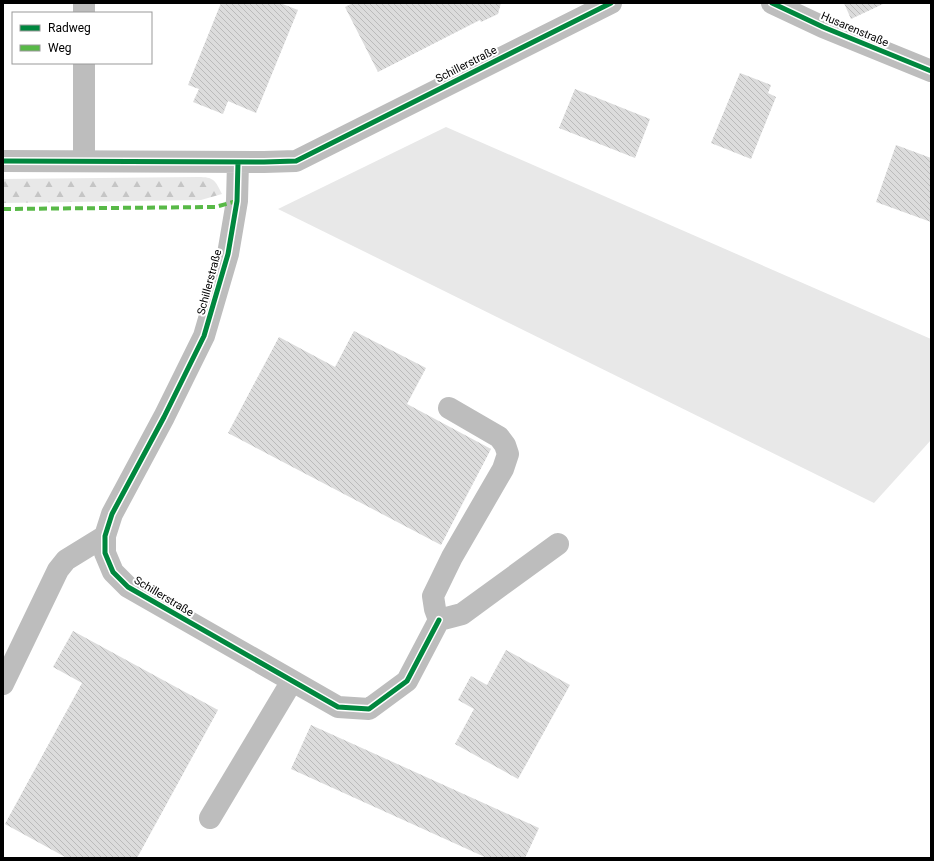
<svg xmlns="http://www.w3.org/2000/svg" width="934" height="861" font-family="Roboto,sans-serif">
	<defs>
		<pattern id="forest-firs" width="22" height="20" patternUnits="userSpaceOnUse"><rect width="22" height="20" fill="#e8e8e8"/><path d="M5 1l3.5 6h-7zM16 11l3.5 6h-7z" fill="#c5c5c5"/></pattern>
		<pattern id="building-back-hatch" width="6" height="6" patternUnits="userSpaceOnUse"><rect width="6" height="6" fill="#dcdcdc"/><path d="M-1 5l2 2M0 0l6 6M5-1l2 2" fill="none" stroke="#bbb"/></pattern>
	</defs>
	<rect width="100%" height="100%" fill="#fff"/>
	<path fill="#e8e8e8" d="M446 127 931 339V440L874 503 278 209Z"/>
	<path fill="url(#forest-firs)" d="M198 177C214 177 215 180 222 194L201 200 3 203V179Z"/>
	<path fill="url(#building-back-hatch)" d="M221 3H280L298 10 256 113 228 101 223 114 193 102 199 89 188 85Z
		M353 3H501L498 14 481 22 480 20 378 72 345 7Z
		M844 3H885L851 19Z
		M740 73 771 85 768 93 776 97 751 159 711 143Z
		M575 89 650 119 635 158 559 128Z
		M896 145 931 158V222L876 202Z
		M354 331 426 368 407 404 491 449 441 545 228 433 279 337 335 367Z
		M73 631 218 710 137 858H67L5 824 82 683 53 667Z
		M506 650 570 685 518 779 455 744 474 709 458 700 471 676 487 685Z
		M311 725 539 828 525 858H487L291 769Z"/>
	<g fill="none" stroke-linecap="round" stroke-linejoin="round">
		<path stroke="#bdbdbd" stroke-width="22" d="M772 3 823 27 931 71
			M84 13V3
			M84 63V161
			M3 161 264 162 296 161 611 3
			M238 162 237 201 228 254 204 336 164 417 112 514 105 536V553L113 572 128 587 338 707 369 709 407 681 439 620
			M439 620 435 609 433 596 452 557 503 469 508 454 505 445 499 437 449 408
			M439 620 462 614 558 544
			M3 684 58 570 66 560 105 536
			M210 818 292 681"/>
		<path stroke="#58b947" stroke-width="4" stroke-dasharray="8 4" stroke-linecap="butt" d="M3 209 215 207 237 201"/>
		<g stroke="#fff" stroke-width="8">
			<path id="cycleway" d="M772 3 823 27 931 71
				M3 161 264 162 296 161 611 3
				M238 162 237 201 228 254 204 336 164 417 112 514 105 536V553L113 572 128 587 338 707 369 709 407 681 439 620"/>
		</g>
		<use href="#cycleway" stroke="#00873e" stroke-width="5"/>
	</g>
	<g text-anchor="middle" stroke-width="4" stroke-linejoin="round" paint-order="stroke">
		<g font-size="11" fill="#000" stroke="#fff">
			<text transform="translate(855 29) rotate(23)" y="4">Husarenstraße</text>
			<text transform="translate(466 64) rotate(-27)" y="4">Schillerstraße</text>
			<text transform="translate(209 282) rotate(-75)" y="4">Schillerstraße</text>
			<text transform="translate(164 596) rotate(31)" y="4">Schillerstraße</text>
		</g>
	</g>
	<rect width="934" height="861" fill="none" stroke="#000000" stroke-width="8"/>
	<rect x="12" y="12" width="140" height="52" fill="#ffffff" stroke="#999999"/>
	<rect x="20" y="25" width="20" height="6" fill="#00873e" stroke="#999999"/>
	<text x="48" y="32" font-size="12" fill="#000000">Radweg</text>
	<rect x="20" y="45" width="20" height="6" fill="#58b947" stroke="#999999"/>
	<text x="48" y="52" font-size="12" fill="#000000">Weg</text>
</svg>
